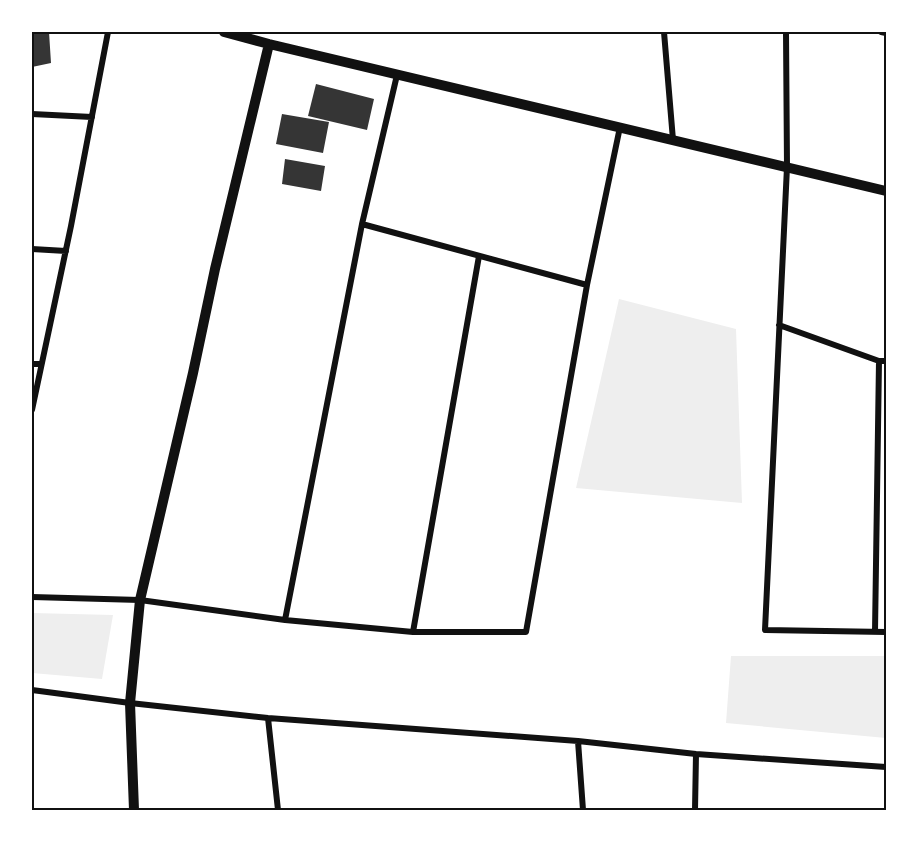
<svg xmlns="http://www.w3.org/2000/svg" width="918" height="842" font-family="'Noto Sans',sans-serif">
	<rect width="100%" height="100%" fill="#fff"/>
	<path fill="#eee" d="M619 299 736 329 742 503 576 488Z
		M32 613 113 615 102 679 32 673Z
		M731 656H886V738L726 723Z"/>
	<path fill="#353535" d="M32 32H49L51 63 32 67Z
		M316 84 374 99 367 130 308 116Z
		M282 114 329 122 323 153 276 144Z
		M285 159 325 166 321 191 282 184Z"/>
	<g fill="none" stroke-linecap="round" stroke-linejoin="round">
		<path stroke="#111" stroke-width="6" d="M664 32 673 140
			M786 32 787 167 765 630 886 632
			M881 32 886 33
			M32 114 92 117
			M362 224 587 285
			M32 249 66 251
			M779 325 879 361H886
			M32 364H41
			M32 410 71 226 108 32
			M32 597 140 600 285 620 413 632H526L587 285 620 127
			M285 620 362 224 397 75
			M413 632 479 256
			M875 632 879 361
			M32 690 130 703 268 718 578 741 696 754 886 767
			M268 718 278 810
			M578 741 583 810
			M695 810 696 754"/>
		<path stroke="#111" stroke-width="10" d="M224 32 269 44 886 191
			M134 810 130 703 140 600 193 373 215 269 269 44"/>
	</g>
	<rect width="918" height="842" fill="none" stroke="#ffffff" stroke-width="66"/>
	<rect x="33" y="33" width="852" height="776" fill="none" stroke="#111" stroke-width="2"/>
</svg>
